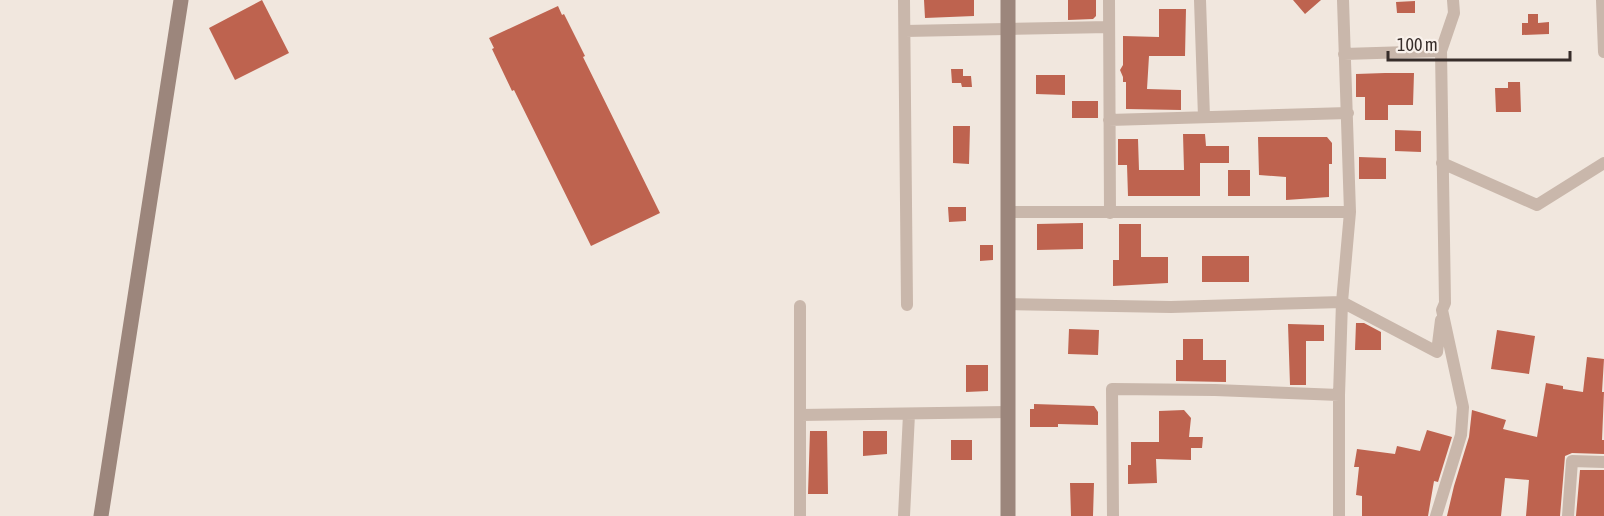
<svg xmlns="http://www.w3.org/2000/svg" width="1604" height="516" font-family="'Asap Condensed',sans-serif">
	<rect width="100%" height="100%" fill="#f1e7de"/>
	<path fill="#be634f" d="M262 0 289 53 235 80 209 28Z
		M924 0H974V16L925 18Z
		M1068 0H1096V16L1093 19 1068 20Z
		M1293 0H1321L1305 14Z
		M1415 1V13H1397L1396 2Z
		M558 6 562 15 564 14 585 56 583 57 660 213 591 246 514 90 512 91 492 49 494 48 489 38Z
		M1159 9H1186L1185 56H1149L1147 89 1181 90V110L1126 109V82H1123V77L1120 70 1123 65V36L1159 37Z
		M1528 14H1538V23L1549 22V34L1522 35V23H1528Z
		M951 69H963V76H971L972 87H962L961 83H952Z
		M1385 73H1414L1413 105H1388V120H1365V97H1356V74Z
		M1036 75H1065V95L1036 94Z
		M1508 82H1520L1521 112H1496L1495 88H1508Z
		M1072 101H1098V118H1072Z
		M953 126H970L969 164 953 163Z
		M1395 130 1421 131V152L1395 151Z
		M1183 134H1205L1206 146H1229V163H1200V196H1128L1127 165H1118V139H1138L1139 170H1184Z
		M1258 137H1327L1332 143V164H1329V197L1286 200V177L1259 175Z
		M1359 157 1386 158V179H1359Z
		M1228 170H1250V196H1228Z
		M948 207H966V221L949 222Z
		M1083 223V249L1037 250V224Z
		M1119 224H1141V257H1168V283L1113 286V260H1119Z
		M980 245H993V260L980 261Z
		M1202 256H1249V282H1202Z
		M1356 323H1364L1381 332V350H1355Z
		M1288 324 1324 325V341H1306V385H1290Z
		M1069 329 1099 330 1098 355 1068 354Z
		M1497 330 1535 336 1529 374 1491 369Z
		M1183 339H1203V360H1226V382L1176 381V360H1183Z
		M1587 357 1604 359 1602 392H1604L1602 440H1604V454L1572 453 1565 456 1560 516H1526L1529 480 1505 478 1501 516H1447L1454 486 1469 437 1472 410 1506 420 1503 429 1537 437 1546 383 1563 386V389L1583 392Z
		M966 365H988V391L966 392Z
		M1034 404 1094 406 1098 412V425L1058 424V427H1030V409H1034Z
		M1184 410 1191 418 1189 437H1203L1202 448H1191V460L1156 459 1157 483 1128 484V465H1131V442H1159V411Z
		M1427 430 1452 437 1438 482 1434 481 1428 516H1362V496L1356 495 1359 467H1354L1357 449 1395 454 1397 446 1420 451Z
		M810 431H827L828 494H808Z
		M863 431H887V454L863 456Z
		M951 440H972V460H951Z
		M1580 470H1604V516H1576Z
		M1070 483H1094L1093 516H1071Z"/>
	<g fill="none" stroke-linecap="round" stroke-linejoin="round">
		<path stroke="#c9b7ab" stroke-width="12" d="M904 0 907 305
			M1109 0 1110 213
			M1200 0 1204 117
			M1602 0 1604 52
			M905 31 1109 27
			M1344 54 1441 51
			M1109 120 1348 113
			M1442 163 1537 205 1604 163
			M1008 212H1350
			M1008 304 1171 307 1342 302 1437 352 1441 320
			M800 415 1008 412
			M800 516V306
			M904 516 909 414
			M1113 516 1112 389 1215 390 1339 395
			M1339 516V395L1342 302 1350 212 1343 0
			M1436 516 1461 435 1463 407 1442 310 1445 303 1441 51 1454 13 1453 0
			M1568 516 1572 461 1604 462"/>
		<path stroke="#9c867c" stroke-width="15" d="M101 516 181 0
			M1008 516V0"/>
	</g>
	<path d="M1388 51v9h182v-9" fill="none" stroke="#372d2a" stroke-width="3"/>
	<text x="1397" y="51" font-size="18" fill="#372d2a" stroke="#f9f1eb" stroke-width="4.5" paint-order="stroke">100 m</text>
</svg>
